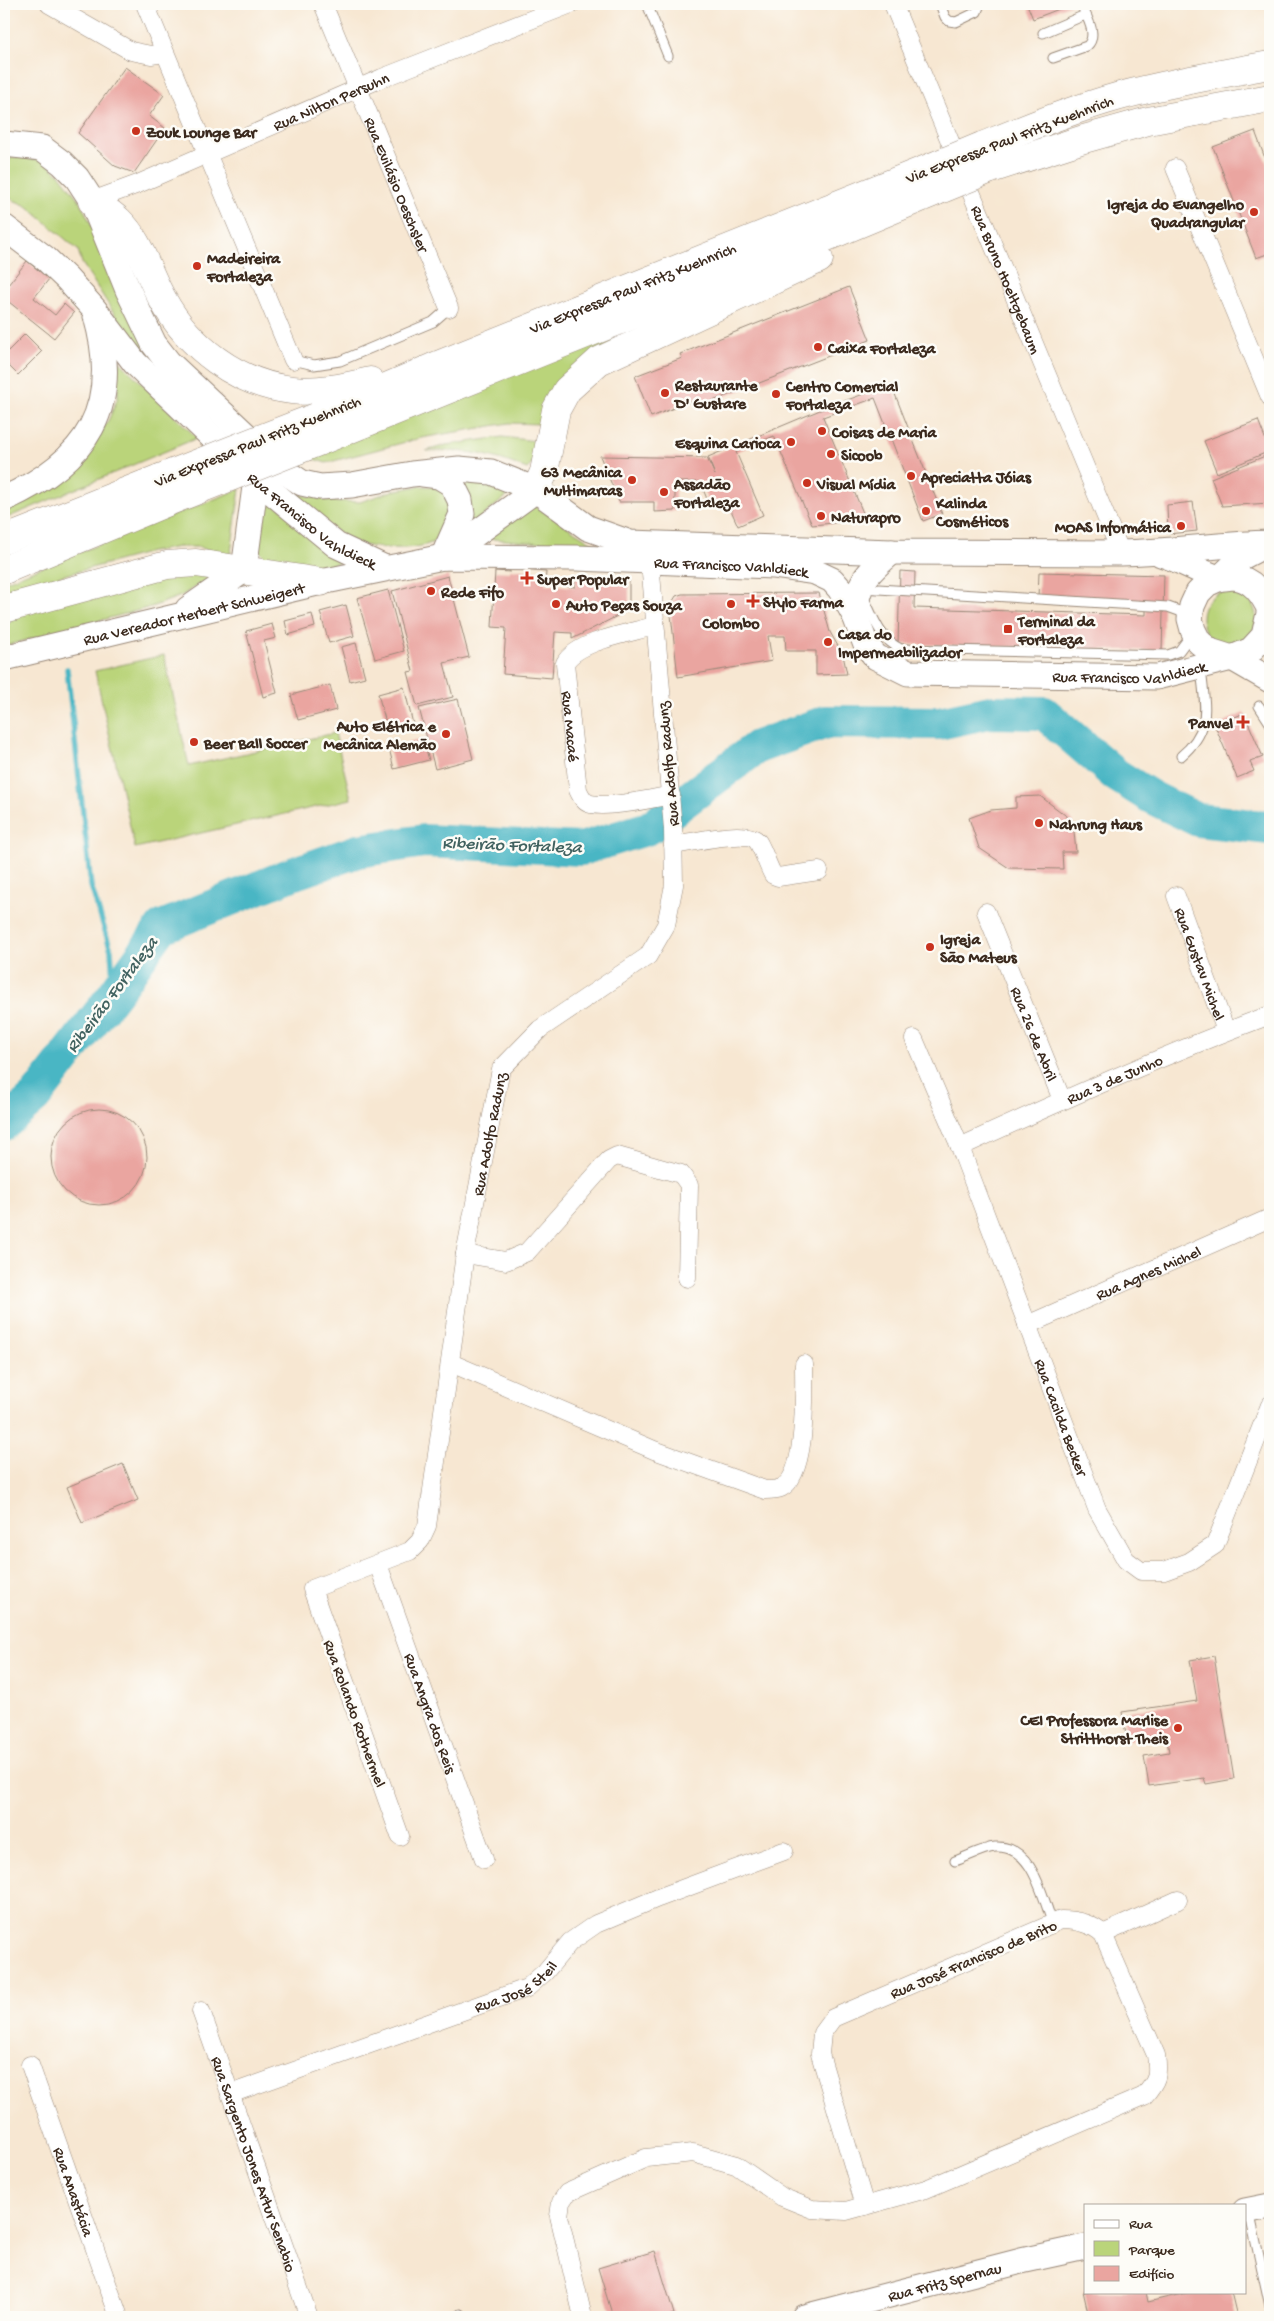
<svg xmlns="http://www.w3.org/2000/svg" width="1274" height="2321" font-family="'Gochi Hand',sans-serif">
	<rect width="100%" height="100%" fill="#fdfcf7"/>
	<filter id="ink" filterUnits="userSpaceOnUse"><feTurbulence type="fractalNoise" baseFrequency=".02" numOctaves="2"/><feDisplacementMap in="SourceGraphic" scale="10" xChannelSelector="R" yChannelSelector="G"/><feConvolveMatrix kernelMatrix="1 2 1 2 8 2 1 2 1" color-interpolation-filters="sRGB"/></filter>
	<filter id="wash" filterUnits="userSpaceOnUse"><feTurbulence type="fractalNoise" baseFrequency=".0096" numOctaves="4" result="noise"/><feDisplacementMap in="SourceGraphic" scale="20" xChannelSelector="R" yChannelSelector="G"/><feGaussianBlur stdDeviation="1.12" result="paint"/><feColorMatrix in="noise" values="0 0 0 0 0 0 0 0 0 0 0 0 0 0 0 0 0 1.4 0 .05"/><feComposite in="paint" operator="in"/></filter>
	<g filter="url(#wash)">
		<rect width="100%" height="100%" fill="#f7e7d2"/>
		<path fill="#bad47a" stroke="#7a7f4c" d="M12 157 43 160 60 175 79 200 167 376 138 351 82 263 78 250 27 206 4 196C2 181 2 168 12 157Z
			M777 262 618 340 540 424 509 423 421 438 326 463 304 456Z
			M117 359 197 438 4 519V509L67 475 90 451 109 419 118 397Z
			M502 437 536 441C537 454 537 460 527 469 487 453 469 450 426 451L446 445Z
			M462 480 495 485 511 493 467 528Z
			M419 486C424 486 430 486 435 488 450 494 454 513 446 526 444 530 441 537 438 539 423 552 369 550 352 541 330 529 311 510 293 493L331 501 360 502 392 491Z
			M240 489 231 552 228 556H221L200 547H178L151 552 4 591V582Z
			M265 496 345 560 326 567 306 570 269 561 260 552 256 536Z
			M527 501 600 548 481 538Z
			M218 572 181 596 151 607 4 646V614L159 574Z
			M1202 618a27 27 0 1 1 54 0a27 27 0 1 1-54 0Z
			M164 655 189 766 335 733 351 799 135 848 95 671Z"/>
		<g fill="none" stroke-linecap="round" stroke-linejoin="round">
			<path stroke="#49b6c4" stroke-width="5.5" d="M67 669 91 886 111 950 114 994"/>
			<path stroke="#49b6c4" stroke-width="34" d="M4 1124 35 1097 114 994 162 927 292 874 358 851 424 841 581 849 649 828 757 747 826 722 939 723 990 712 1044 713 1116 775 1151 797 1198 820 1270 828"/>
		</g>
		<g id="blocks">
			<path fill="#eaa5a0" d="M1027 4H1072L1033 19Z
				M125 67 164 95 149 116 165 128 134 173 115 166 78 133Z
				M1255 131 1270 172V253L1256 258 1213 147Z
				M27 261 49 279 34 298 55 315 64 304 74 313 54 338 4 298V290Z
				M849 287 870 340 700 406 697 399 651 417 635 376 682 358 680 354Z
				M25 334 42 351 18 375 4 361V355Z
				M891 384 942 514 923 521 875 398 823 417 866 520 812 525 774 436 736 452 763 515 738 526 726 499 710 506 700 482H675V511L654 512V502H619L600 456 707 458 715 475 708 457 820 410Z
				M1258 420 1270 451 1217 473 1204 441Z
				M1270 454V503L1222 506 1211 478Z
				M1193 502 1197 531 1168 534 1167 505Z
				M510 569 546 572 545 584 575 587V576L629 579V610L572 639V633L555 632 552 678 503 674 506 628 492 627 495 571 510 572Z
				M900 571 915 572 914 608 1146 615V601L1038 598 1039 572 1164 575 1162 651 898 644Z
				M448 576 469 657 444 663 453 697 417 706 408 672 413 671 392 591Z
				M388 590 404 651 375 659 357 598Z
				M819 593 830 632 843 655 847 674 816 675V651H786L785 636H768L772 661 678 677 670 606 676 596 682 594Z
				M346 605 354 636 329 643 320 612Z
				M312 614 315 627 288 635 285 621Z
				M272 624 276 638 264 641 277 693 263 697 246 631Z
				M356 643 365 677 350 681 341 647Z
				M330 685 336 710 298 720 291 695Z
				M404 687 413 724 388 730 378 694Z
				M458 699 473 759 435 769 419 708Z
				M1244 713 1263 757 1250 762 1254 771 1237 778 1215 726Z
				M423 739 429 760 394 769 389 748Z
				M1040 796 1073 821 1076 852H1062L1063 869 1009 868 979 848 969 818 991 810 1016 808V797Z
				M51 1157a48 48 0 1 1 96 0a48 48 0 1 1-96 0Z
				M123 1464 138 1500 82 1523 67 1487Z
				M1214 1656 1234 1779 1206 1784 1204 1778 1149 1786 1144 1756 1169 1752 1166 1734 1127 1740 1122 1712 1197 1701 1190 1660Z
				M655 2251 674 2314 665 2317H613L598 2268Z
				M1083 2291 1146 2292 1148 2302 1190 2292H1231L1237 2317H1089Z"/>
		</g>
	</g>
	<g filter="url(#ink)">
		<use href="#blocks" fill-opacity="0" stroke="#998878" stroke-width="1"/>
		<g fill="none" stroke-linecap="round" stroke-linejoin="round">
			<g stroke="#998878" stroke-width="11">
				<path id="lane" d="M647 4 668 56
					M940 4 945 17 949 21 956 22 977 12 980 4
					M1043 33 1085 15
					M1053 58 1087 46C1099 35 1086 16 1081 4
					M293 360 314 365 340 361 433 322 449 308
					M862 588 1168 607 1179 611 1188 618
					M863 596C873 616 879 639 901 649L1168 655 1179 651 1191 635
					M1259 706 1270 723
					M1181 756C1214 728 1204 706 1201 667
					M955 1861C967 1857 983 1848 995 1847 1033 1844 1042 1897 1053 1924
					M1249 2211 1270 2306
					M461 2314 462 2317"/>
			</g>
			<g stroke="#998878" stroke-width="19">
				<g id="street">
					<path d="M49 4 131 51 151 55 164 53"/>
					<path d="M145 4 293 360"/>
					<path id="s1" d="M323 4 449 308"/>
					<path id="s2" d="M893 4 1121 553"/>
					<path d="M1175 168 1270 397"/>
					<path id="s3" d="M92 201 138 184 382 78 571 4"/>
					<path id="s4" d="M654 626C630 633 577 641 565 663L578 790C581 796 584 803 591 804 610 808 652 799 671 795"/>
					<path d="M673 845C690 843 748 828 758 842 764 852 767 864 773 875L778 877 819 871"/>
					<path id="s5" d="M1176 896 1226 1031"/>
					<path id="s6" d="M986 912 1062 1100"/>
					<path id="s7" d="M914 1039 960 1147 1097 1509 1126 1560 1141 1571H1164L1189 1562 1215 1545 1270 1405"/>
					<path id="s8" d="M960 1147C1062 1100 1165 1054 1270 1015"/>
					<path d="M465 1254 506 1261 527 1252 609 1160 617 1156 681 1174 689 1185 687 1278"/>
					<path id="s9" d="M1027 1325 1270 1218"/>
					<path d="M451 1363 654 1450 765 1490C770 1490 776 1490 781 1488 808 1475 804 1391 804 1364"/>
					<path id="s10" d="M378 1564 484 1859"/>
					<path id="s11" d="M400 1836 312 1589 410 1551 420 1541 427 1526 465 1254 501 1069 540 1029 648 956 666 925 674 885 673 829 650 562"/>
					<path d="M1103 1934 1178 1900"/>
					<path id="s12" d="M201 2011 309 2317"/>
					<path id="s13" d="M30 2065 119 2317"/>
					<path id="s14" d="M230 2094 527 1988 545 1972 570 1942 596 1924 658 1898 784 1851"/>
					<path d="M583 2317 559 2216 561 2202 567 2193 646 2158 693 2153 736 2165 782 2197 812 2209 846 2211 926 2189 1144 2096C1157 2081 1159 2076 1156 2055L1103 1934C1091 1923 1076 1920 1061 1920L833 2018 822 2033 820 2054 865 2206"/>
				</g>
			</g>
			<g stroke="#998878" stroke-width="27">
				<g id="secondary">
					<path d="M4 144 42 148 62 163 77 178 92 201 128 290 154 344 168 362 284 471 302 483 320 487 352 485 412 474 459 469 491 472 536 490 588 528 630 543 892 552 1121 553C1171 552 1220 544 1270 543"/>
					<path id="s15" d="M4 227 46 259 67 279 94 309 135 363 256 479 336 545 385 568"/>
					<path d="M423 474 439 476 452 484 460 500 462 514 443 557"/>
					<path d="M4 499C88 461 122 407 96 316"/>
					<path d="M1265 545 1242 557 1220 578 1207 584 1198 593 1192 606 1190 619 1193 630 1199 642 1210 651 1232 658 1270 680"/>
					<path d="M1161 554C1181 560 1199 572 1219 578 1224 579 1229 577 1234 577 1253 579 1263 595 1270 610"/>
					<path d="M445 556 536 490"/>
					<path d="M188 609 244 570 256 479"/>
					<path d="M855 616C856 583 868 572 892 552"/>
					<path id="s16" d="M4 658 321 582 443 557 577 558 773 566 815 572 832 580 840 589 855 616 866 645 876 657 908 673 1157 677 1232 658 1251 650 1264 636 1270 609"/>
					<path d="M1245 2211 1270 2206"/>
					<path id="s17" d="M804 2317 1021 2261 1085 2247"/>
				</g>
			</g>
			<g stroke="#998878" stroke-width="29">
				<g id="primary">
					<path d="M982 146C1027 128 1073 109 1120 96 1169 83 1220 74 1270 65"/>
					<path d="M988 170 1084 139 1148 121 1270 98"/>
					<path d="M92 201C101 207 111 213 119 221 141 242 148 275 163 300 189 347 237 384 292 390 318 393 345 387 370 381"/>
					<path id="s18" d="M316 417 433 367 934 166"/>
					<path d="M323 440 834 234 937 191"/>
					<path d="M536 490 544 472 556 410 567 390 599 361 819 259"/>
					<path d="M4 540 160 478"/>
					<path d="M4 570 170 501"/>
					<path d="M4 609 167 565 196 563 321 582"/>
				</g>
			</g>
			<use href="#lane" stroke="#fff" stroke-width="9"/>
			<use href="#street" stroke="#fff" stroke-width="18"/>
			<use href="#secondary" stroke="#fff" stroke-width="25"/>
			<use href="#primary" stroke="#fff" stroke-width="28"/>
			<g stroke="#998878" stroke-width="29" stroke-linecap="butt">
				<path id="primary-bridge" d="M934 166 982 146
					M937 191 988 170
					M160 478 316 417
					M170 501 323 440"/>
			</g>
			<use href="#primary-bridge" stroke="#fff" stroke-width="28"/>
		</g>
	</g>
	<g fill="#c8321e" stroke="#fdfcf7" stroke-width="2">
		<circle cx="136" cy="131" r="5"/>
		<circle cx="1254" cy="212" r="5"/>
		<circle cx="197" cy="266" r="5"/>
		<circle cx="818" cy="347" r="5"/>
		<circle cx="665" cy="393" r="5"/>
		<circle cx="776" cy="394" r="5"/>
		<circle cx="822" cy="431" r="5"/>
		<circle cx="791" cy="442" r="5"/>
		<circle cx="831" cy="454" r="5"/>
		<circle cx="911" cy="476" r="5"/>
		<circle cx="632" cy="480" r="5"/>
		<circle cx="807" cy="483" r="5"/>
		<circle cx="664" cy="492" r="5"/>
		<circle cx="926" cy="511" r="5"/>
		<circle cx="821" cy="516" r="5"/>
		<circle cx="1181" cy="526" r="5"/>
		<path d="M524.5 570.5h5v5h5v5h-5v5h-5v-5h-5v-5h5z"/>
		<circle cx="431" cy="591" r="5"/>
		<path d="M750.5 593.5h5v5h5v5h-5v5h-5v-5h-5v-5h5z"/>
		<circle cx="556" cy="604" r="5"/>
		<circle cx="731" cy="604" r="5"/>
		<rect x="1003" y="624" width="10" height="10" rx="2.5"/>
		<circle cx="828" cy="642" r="5"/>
		<path d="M1240.5 714.5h5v5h5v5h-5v5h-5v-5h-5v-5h5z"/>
		<circle cx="446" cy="734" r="5"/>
		<circle cx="194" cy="742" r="5"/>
		<circle cx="1039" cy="823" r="5"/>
		<circle cx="930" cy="947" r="5"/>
		<circle cx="1178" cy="1728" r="5"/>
	</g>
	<g text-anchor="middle" stroke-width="5" stroke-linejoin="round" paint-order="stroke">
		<g font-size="16" fill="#3b2a1e" stroke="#fdfcf7">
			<text dy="6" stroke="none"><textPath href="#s3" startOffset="259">Rua Nilton Persuhn</textPath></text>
			<text transform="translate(1009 138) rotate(-21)" y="6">Via Expressa Paul Fritz Kuehnrich</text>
			<text dy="6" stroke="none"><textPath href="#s1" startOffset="195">Rua Evilásio Oeschsler</textPath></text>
			<text dy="6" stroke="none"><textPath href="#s2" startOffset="298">Rua Bruno Hoeltgebaum</textPath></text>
			<text dy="6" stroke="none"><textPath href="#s18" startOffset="342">Via Expressa Paul Fritz Kuehnrich</textPath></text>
			<text transform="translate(257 440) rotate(-22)" y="6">Via Expressa Paul Fritz Kuehnrich</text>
			<text dy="6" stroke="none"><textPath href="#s15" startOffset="428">Rua Francisco Vahldieck</textPath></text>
			<text dy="6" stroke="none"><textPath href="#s16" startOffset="739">Rua Francisco Vahldieck</textPath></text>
			<text dy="6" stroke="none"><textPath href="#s16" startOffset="195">Rua Vereador Herbert Schweigert</textPath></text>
			<text dy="6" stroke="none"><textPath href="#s16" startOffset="1189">Rua Francisco Vahldieck</textPath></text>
			<text dy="6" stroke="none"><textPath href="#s4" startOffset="162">Rua Macaé</textPath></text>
			<text transform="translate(667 764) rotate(-95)" y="6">Rua Adolfo Radunz</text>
			<text dy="6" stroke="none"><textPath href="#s5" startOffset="72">Rua Gustav Michel</textPath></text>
			<text dy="6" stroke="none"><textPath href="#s6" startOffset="131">Rua 26 de Abril</textPath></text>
			<text dy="6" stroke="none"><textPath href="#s8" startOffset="169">Rua 3 de Junho</textPath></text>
			<text dy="6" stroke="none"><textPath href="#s11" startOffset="795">Rua Adolfo Radunz</textPath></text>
			<text dy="6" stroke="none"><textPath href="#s9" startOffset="132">Rua Agnes Michel</textPath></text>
			<text dy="6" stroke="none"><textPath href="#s7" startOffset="406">Rua Cacilda Becker</textPath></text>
			<text dy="6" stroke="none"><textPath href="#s10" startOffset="158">Rua Angra dos Reis</textPath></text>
			<text transform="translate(356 1713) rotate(70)" y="6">Rua Rolando Rothermel</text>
			<text transform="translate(973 1958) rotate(-23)" y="6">Rua José Francisco de Brito</text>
			<text dy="6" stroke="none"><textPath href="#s14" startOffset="306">Rua José Steil</textPath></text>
			<text dy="6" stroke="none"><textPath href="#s12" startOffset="162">Rua Sargento Jones Artur Senabio</textPath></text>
			<text dy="6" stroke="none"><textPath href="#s13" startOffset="134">Rua Anastácia</textPath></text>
			<text dy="6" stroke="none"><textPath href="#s17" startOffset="145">Rua Fritz Spernau</textPath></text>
		</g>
		<g font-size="16" font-weight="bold" fill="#3b2a1e" stroke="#fdfcf7" text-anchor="start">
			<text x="146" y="137">Zouk Lounge Bar</text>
			<text x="1244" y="209" text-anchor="end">Igreja do Evangelho<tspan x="1244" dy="18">Quadrangular</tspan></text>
			<text x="207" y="263">Madeireira<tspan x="207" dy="18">Fortaleza</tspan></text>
			<text x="828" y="353">Caixa Fortaleza</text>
			<text x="675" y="390">Restaurante<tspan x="675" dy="18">D' Gustare</tspan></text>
			<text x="786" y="391">Centro Comercial<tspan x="786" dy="18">Fortaleza</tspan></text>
			<text x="832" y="437">Coisas de Maria</text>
			<text x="781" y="448" text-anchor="end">Esquina Carioca</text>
			<text x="841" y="460">Sicoob</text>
			<text x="622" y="477" text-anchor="end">G3 Mecânica<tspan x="622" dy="18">Multimarcas</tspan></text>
			<text x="921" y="482">Apreciatta Jóias</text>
			<text x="674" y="489">Assadão<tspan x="674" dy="18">Fortaleza</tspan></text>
			<text x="817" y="489">Visual Mídia</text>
			<text x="936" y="508">Kalinda<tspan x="936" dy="18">Cosméticos</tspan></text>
			<text x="831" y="522">Naturapro</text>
			<text x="1171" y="532" text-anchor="end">MOAS Informática</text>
			<text x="537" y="584">Super Popular</text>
			<text x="441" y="597">Rede Fifo</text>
			<text x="763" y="607">Stylo Farma</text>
			<text x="566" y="610">Auto Peças Souza</text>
			<text x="1018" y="626">Terminal da<tspan x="1018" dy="18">Fortaleza</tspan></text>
			<text x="731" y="628" text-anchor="middle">Colombo</text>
			<text x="838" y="639">Casa do<tspan x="838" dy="18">Impermeabilizador</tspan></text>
			<text x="1233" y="728" text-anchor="end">Panvel</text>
			<text x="436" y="731" text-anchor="end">Auto Elétrica e<tspan x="436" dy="18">Mecânica Alemão</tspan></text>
			<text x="204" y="748">Beer Ball Soccer</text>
			<text x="1049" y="829">Nahrung Haus</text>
			<text x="940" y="944">Igreja<tspan x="940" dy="18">São Mateus</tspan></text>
			<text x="1168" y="1725" text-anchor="end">CEI Professora Marlise<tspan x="1168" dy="18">Stritthorst Theis</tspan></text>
		</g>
		<g font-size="18" font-style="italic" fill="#416260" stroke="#fdfcf7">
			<text transform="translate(512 844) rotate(2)" y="6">Ribeirão Fortaleza</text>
			<text transform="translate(111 994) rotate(-53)" y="6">Ribeirão Fortaleza</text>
		</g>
	</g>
	<rect width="1274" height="2321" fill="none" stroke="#fdfcf7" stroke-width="20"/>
	<rect x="1084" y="2204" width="162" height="90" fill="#fdfcf7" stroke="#afa8a0"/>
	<rect x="1094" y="2220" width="25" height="8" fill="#ffffff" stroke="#afa8a0"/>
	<text x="1129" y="2228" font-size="15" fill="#3b2a1e">Rua</text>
	<rect x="1094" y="2241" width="25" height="15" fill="#bad47a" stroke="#afa8a0"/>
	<text x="1129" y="2254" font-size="15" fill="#3b2a1e">Parque</text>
	<rect x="1094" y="2266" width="25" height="15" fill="#eaa5a0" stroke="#afa8a0"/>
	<text x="1129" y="2278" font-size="15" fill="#3b2a1e">Edifício</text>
</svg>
